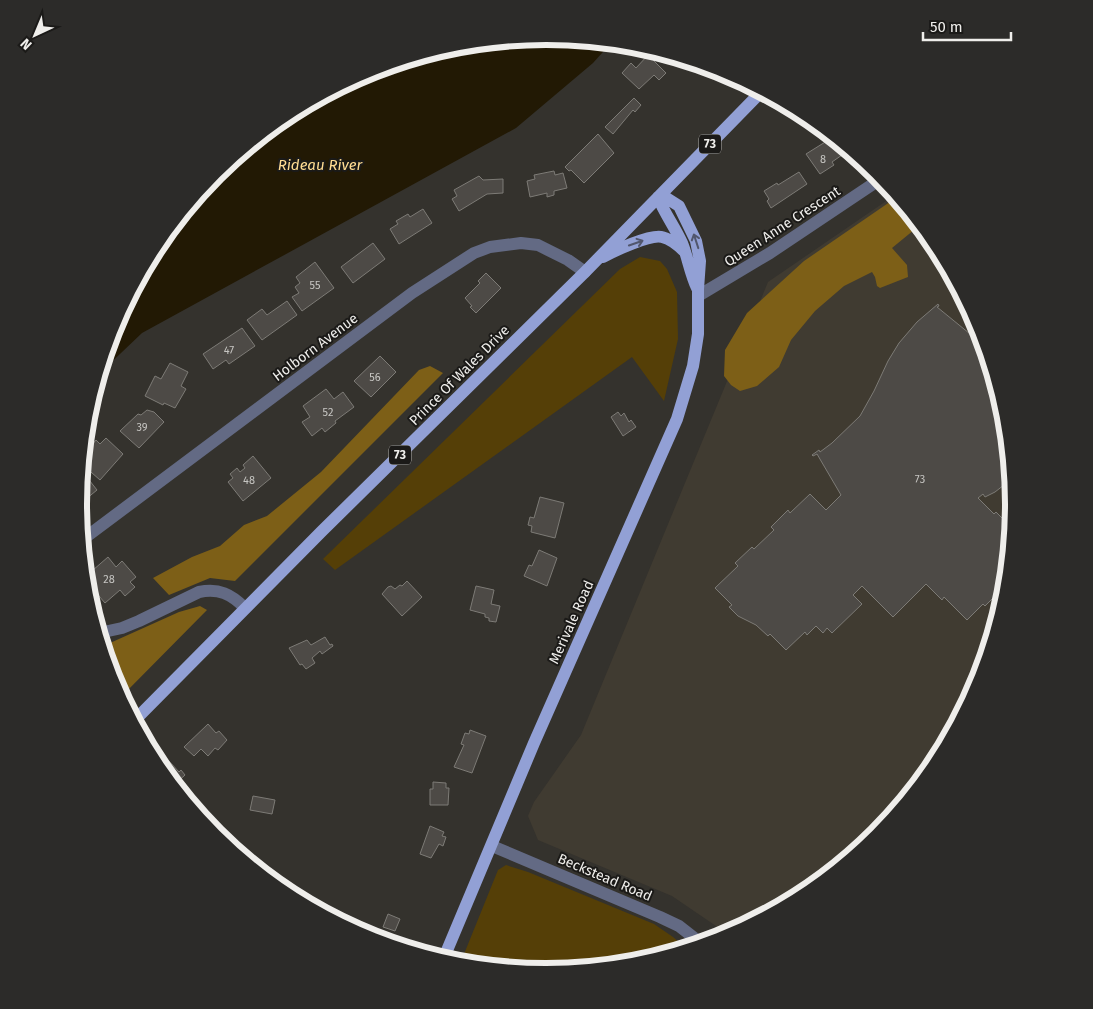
<svg xmlns="http://www.w3.org/2000/svg" width="1093" height="1009" font-family="'Fira Sans',sans-serif">
	<rect width="100%" height="100%" fill="#34322d"/>
	<path fill="#403b31" d="M895 195 936 245 979 326 1006 413 1015 505 1006 596 979 684 936 765 877 836 806 894 726 937 716 926 672 896 538 840 528 816 534 802 581 735 768 282Z"/>
	<path fill="#553f07" d="M640 257 660 261 667 269 677 292 678 339 664 401 632 357 335 570 323 559 620 269Z
		M506 865 528 872 654 924 673 937 687 949 638 964 547 973 460 964 498 870Z"/>
	<path fill="#7d5f17" d="M897 197 920 225 892 248 907 265 908 277 880 288 877 286 875 277 872 272 844 286 815 311 791 340 779 367 757 386 740 391 731 385 724 376 725 350 747 313 804 261Z
		M430 366 443 373 235 581 210 578 169 595 153 578 192 557 220 546 244 525 267 516 321 472 419 370Z
		M200 606 207 610 121 697 114 683 102 644 110 643 179 612Z"/>
	<path fill="#221904" d="M547 36 611 43 593 63 516 128 142 333 100 373 114 325 157 244 216 173 287 115 368 72 455 45Z"/>
	<path fill="#4d4a46" stroke="#7d7b76" d="M648 55 666 73 659 80 654 75 639 89 622 73 631 63 636 68Z
		M634 98 641 105 635 112 633 110 613 134 605 127Z
		M598 134 614 153 584 183 571 170 569 171 565 167Z
		M830 139 842 155 832 162 834 165 820 174 806 154Z
		M554 171 555 175 563 173 567 188 554 191V195L547 197V193L530 197 527 181 535 179 534 175Z
		M799 172 807 184 771 208 767 201 769 199 764 191 777 183 778 185Z
		M479 176 483 180 503 179V193L487 194 459 211 452 199 457 196 454 190Z
		M423 209 432 223 399 244 390 229 398 224 396 221 408 214 410 217Z
		M373 243 385 259 353 283 341 267Z
		M315 262 334 288 302 311 292 297 299 293 295 287 300 283 296 277Z
		M486 273 501 288 476 313 470 307 472 306 465 298 480 283 478 281Z
		M287 301 297 315 262 340 247 320 262 309 267 315Z
		M938 304 939 306 937 307 975 338 981 331 1006 413 1012 474 1004 485 995 492 985 497 983 494 978 498 994 514 996 512 1012 528 1011 531 1012 532 1008 569 999 580 995 591 997 593 996 595 985 606 983 604 967 620 944 597 942 600 926 584 893 617 862 586 853 595 862 604 832 633 827 628 823 633 816 626 807 635 805 632 786 650 770 634 768 636 756 625 738 616 729 607 732 605 715 588 738 566 735 563 752 547 754 549 774 530 771 527 788 510 790 513 810 494 826 510 841 495 817 454 813 456 812 455 819 450 820 452 832 443 860 416 874 391 888 361 899 343 917 322Z
		M242 328 255 346 229 364 226 360 213 369 203 354Z
		M380 356 396 372 371 397 354 381Z
		M170 363 188 372 181 386 186 389 175 408 164 403 163 405 145 396 155 376 161 379Z
		M326 389 334 399 343 392 354 407 335 421 336 423 325 432 322 428 312 436 302 422 310 417 303 406Z
		M147 410 154 412 164 422 139 448 120 431 138 414 141 415Z
		M618 412 621 416 624 413 629 422 631 420 636 427 623 436 611 417Z
		M106 438 123 454 100 480 83 465 91 456 86 452 96 440 100 444Z
		M253 456 271 478 243 501 228 482 233 478 230 474 237 468 240 472 245 468 243 465Z
		M82 471 97 490 86 499 83 495 79 499Z
		M540 497 564 503 555 538 531 532 532 526 528 525 530 517 534 518Z
		M539 550 557 558 547 586 524 576 529 565 532 566Z
		M108 557 116 567 122 561 136 577 130 582 135 587 125 596 120 590 105 603 86 581 85 577Z
		M407 581 422 597 402 616 382 594 388 587 391 586 395 589 400 585 402 586Z
		M476 586 494 590 491 604 500 606 496 622 489 621V618L485 617V614L470 610Z
		M325 637 330 645 332 644 333 646 322 654 320 651 312 658 315 663 306 669 302 664 300 665 289 648 307 640 311 645Z
		M208 724 216 733 219 731 227 740 218 750 215 748 208 756 201 749 194 756 184 747Z
		M470 730 486 736 472 773 454 767 464 745 461 744 465 733 469 734Z
		M169 761 179 772 181 770 185 775 174 785 159 767Z
		M433 782 446 783V788H449L448 805H430V789H433Z
		M253 796 275 800 272 814 250 810Z
		M430 826 444 832 442 836 446 837 443 846 439 844 431 858 420 854Z
		M388 914 400 919 395 931 383 927Z
		M382 932 406 940 403 948 372 938 374 933 381 936Z"/>
	<g fill="none" stroke-linecap="round" stroke-linejoin="round">
		<path stroke="#636a84" stroke-width="12" d="M698 296 770 253 882 178
			M82 540 412 293 474 253 490 247 521 243 538 245 568 260 585 272
			M99 633 122 628 139 621 199 592C219 588 231 594 245 608
			M492 846 660 917 679 926 702 944"/>
		<path stroke="#92a0d5" stroke-width="12" d="M658 197C664 213 675 227 682 243 688 258 690 273 697 288
			M603 257C614 251 650 234 662 237 671 239 679 246 685 252
			M134 721 322 531 585 272 762 91
			M443 960 534 743 677 419 693 366 698 334V289L700 261 696 241 679 206 668 199 658 197"/>
	</g>
	<defs><path id="oneway-shaft" d="M-6 0H5M1.5-3L5.5 0L1.5 3" fill="none" stroke-width="1.6" stroke-linecap="round" stroke-linejoin="round" transform="scale(1.25)"/></defs>
	<g stroke="#51566d">
		<use href="#oneway-shaft" transform="translate(696 241) rotate(-108)"/>
		<use href="#oneway-shaft" transform="translate(636 243) rotate(-19)"/>
	</g>
	<g text-anchor="middle" stroke-width="4" stroke-linejoin="round" paint-order="stroke">
		<g font-size="11" fill="#c6c5c2">
			<text x="823" y="163">8</text>
			<text x="315" y="289">55</text>
			<text x="229" y="354">47</text>
			<text x="375" y="381">56</text>
			<text x="328" y="416">52</text>
			<text x="142" y="431">39</text>
			<text x="920" y="483">73</text>
			<text x="249" y="484">48</text>
			<text x="109" y="583">28</text>
		</g>
		<g fill="#1b1a18" stroke="#afaeac" stroke-width="1">
			<rect x="699" y="134.5" width="22" height="19" rx="4"/>
			<rect x="389" y="445.5" width="22" height="19" rx="4"/>
		</g>
		<g font-size="12" font-weight="bold" fill="#efeeeb">
			<text x="710" y="148">73</text>
			<text x="400" y="459">73</text>
		</g>
		<g font-size="14" fill="#efeeeb" stroke="#1b1a18">
			<text transform="translate(782 226) rotate(-33)" y="5">Queen Anne Crescent</text>
			<text transform="translate(315 347) rotate(-37)" y="5">Holborn Avenue</text>
			<text transform="translate(459 375) rotate(-45)" y="5">Prince Of Wales Drive</text>
			<text transform="translate(571 622) rotate(-66)" y="5">Merivale Road</text>
			<text transform="translate(605 877) rotate(23)" y="5">Beckstead Road</text>
		</g>
		<g font-size="15" font-style="italic" fill="#ffdc93" stroke="#1b1a18">
			<text x="320" y="170">Rideau River</text>
		</g>
	</g>
	<path d="M0 0H1093V1009H0ZM87 504a459 459 0 1 1 918 0a459 459 0 1 1-918 0Z" fill="#2c2b29" fill-rule="evenodd"/>
	<path fill="none" stroke="#efeeeb" stroke-width="6" d="M87 504a459 459 0 1 1 918 0a459 459 0 1 1-918 0Z"/>
	<g transform="translate(35 35) rotate(224)" stroke="#1b1a18" stroke-width="4" paint-order="stroke">
	<path d="M0-4L9 19L0 12L-9 19Z" fill="#efeeeb"/>
	<text y="-8" font-size="14" font-weight="bold" text-anchor="middle" fill="#efeeeb">N</text>
	</g>
	<path d="M923 32v8h88v-8" fill="none" stroke="#efeeeb" stroke-width="2.5"/>
	<text x="930" y="32" font-size="15" fill="#efeeeb" stroke="#1b1a18" stroke-width="4" paint-order="stroke">50 m</text>
</svg>
